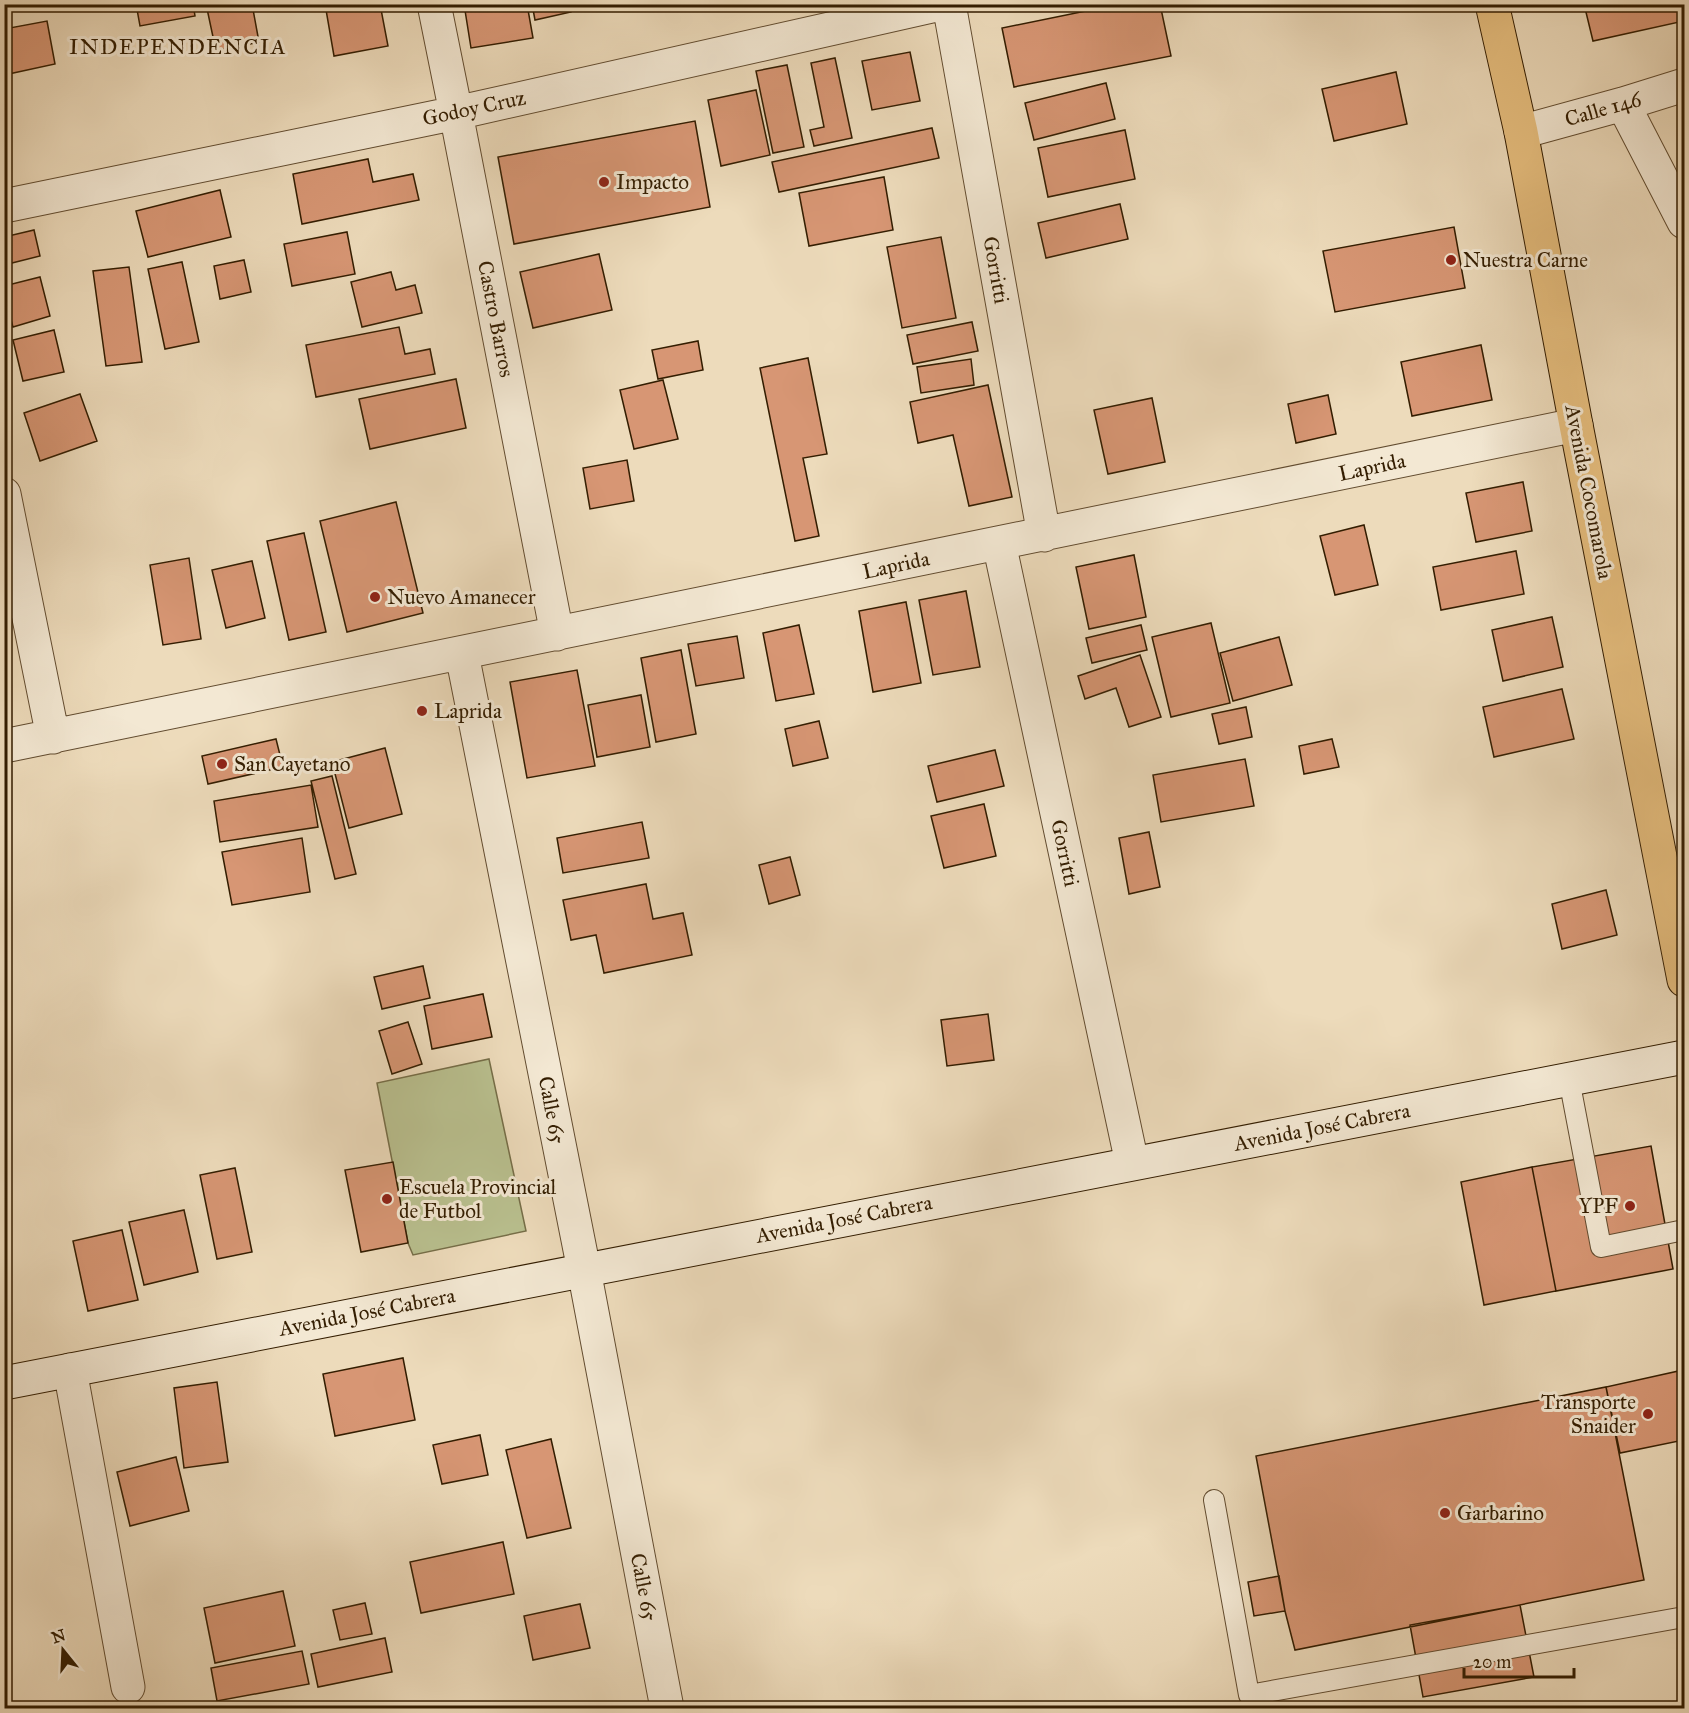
<svg xmlns="http://www.w3.org/2000/svg" width="1689" height="1713" font-family="'IM FELL Great Primer',serif">
	<rect width="100%" height="100%" fill="#eddbbb"/>
	<filter id="stains"><feTurbulence type="fractalNoise" baseFrequency=".00333" numOctaves="4"/><feColorMatrix values="0 0 0 0 .2 0 0 0 0 .09 0 0 0 0 .02 0 0 0 .5 -.17"/></filter>
	<radialGradient id="worn" r=".72"><stop offset=".6" stop-color="#630" stop-opacity="0"/><stop offset="1" stop-color="#630" stop-opacity=".3"/></radialGradient>
	<path fill="#b9c08f" stroke="#766e48" stroke-width="1.5" d="M489 1059 526 1231 413 1255 408 1243 377 1083Z"/>
	<path fill="#d79674" stroke="#331d01" stroke-width="1.5" d="M136 4H193L195 16 140 26Z
		M206 4H252L259 42 216 51Z
		M325 4H380L388 46 334 56Z
		M464 4H527L533 38 471 48Z
		M532 4H570L571 12 535 20Z
		M1120 4H1160L1171 56 1014 87 1002 28Z
		M1584 4H1684V21L1593 41Z
		M47 21 55 64 4 75V29Z
		M910 52 920 101 872 110 862 61Z
		M835 58 852 138 814 146 810 130 824 127 811 63Z
		M787 65 804 147 773 153 756 71Z
		M1396 72 1407 124 1334 141 1322 89Z
		M1106 83 1115 119 1034 140 1025 103Z
		M756 90 770 155 721 166 708 100Z
		M695 121 710 207 514 244 498 157Z
		M932 128 939 158 779 192 772 162Z
		M1125 130 1135 179 1048 197 1038 148Z
		M368 159 373 182 413 174 419 200 302 224 293 174Z
		M884 177 893 230 809 246 799 193Z
		M220 190 231 237 148 257 136 211Z
		M1120 204 1128 239 1046 258 1038 223Z
		M1454 227 1465 288 1335 312 1323 251Z
		M34 230 40 256 4 265V237Z
		M347 232 355 274 292 286 284 244Z
		M941 237 956 318 902 328 887 247Z
		M599 254 612 310 533 328 520 272Z
		M244 260 251 292 220 299 214 266Z
		M182 262 199 342 165 349 148 269Z
		M129 267 142 362 106 366 93 271Z
		M391 272 396 290 415 285 422 313 362 327 351 282Z
		M40 277 50 316 13 327 4 295V286Z
		M972 322 978 351 913 364 907 335Z
		M399 327 405 354 430 349 435 374 316 397 306 345Z
		M54 330 64 372 23 381 13 340Z
		M698 341 703 370 658 379 652 350Z
		M1481 345 1492 400 1412 416 1401 362Z
		M808 358 827 454 803 458 819 536 795 541 760 368Z
		M971 359 974 385 921 393 917 367Z
		M456 379 466 428 370 449 359 399Z
		M663 380 678 439 634 449 620 390Z
		M988 385 1012 497 969 506 953 435 918 443 910 402Z
		M80 394 97 441 40 461 24 413Z
		M1328 395 1336 434 1296 443 1288 404Z
		M1152 398 1165 462 1108 474 1094 410Z
		M627 460 634 501 590 509 583 468Z
		M1523 482 1532 531 1476 542 1466 493Z
		M396 502 423 613 347 632 320 521Z
		M1364 525 1378 585 1335 595 1320 536Z
		M304 533 326 632 289 640 267 541Z
		M1516 551 1524 594 1441 610 1433 567Z
		M1134 555 1146 617 1089 629 1076 567Z
		M189 558 201 639 163 645 150 565Z
		M252 561 265 618 226 628 212 570Z
		M966 591 980 667 933 675 919 600Z
		M906 602 921 683 873 692 859 611Z
		M1552 617 1563 667 1503 681 1492 630Z
		M1211 623 1230 703 1171 717 1152 637Z
		M799 625 814 694 776 701 763 633Z
		M1141 625 1147 650 1092 663 1086 638Z
		M737 636 744 678 696 686 688 644Z
		M1279 637 1292 685 1233 701 1220 653Z
		M681 650 696 734 656 742 641 658Z
		M1140 655 1161 717 1129 727 1116 688 1085 699 1078 676Z
		M577 670 595 766 527 778 510 682Z
		M1562 689 1574 739 1494 757 1483 707Z
		M641 695 650 747 597 757 588 705Z
		M1246 707 1252 737 1219 744 1212 714Z
		M819 721 828 758 793 766 785 729Z
		M276 739 283 767 208 784 202 756Z
		M1332 739 1339 767 1304 774 1299 746Z
		M385 748 402 814 349 828 332 762Z
		M995 750 1004 786 937 802 928 766Z
		M1245 759 1254 806 1161 822 1153 775Z
		M332 776 356 874 335 879 311 781Z
		M311 785 318 827 220 842 214 801Z
		M984 804 996 856 944 868 931 816Z
		M642 822 649 858 563 873 557 838Z
		M1149 832 1160 887 1129 894 1119 838Z
		M302 838 310 892 232 905 222 852Z
		M790 857 800 895 769 904 759 865Z
		M646 884 653 919 683 913 692 955 604 973 596 935 571 940 563 900Z
		M1606 890 1617 935 1562 949 1552 904Z
		M423 966 430 998 382 1009 374 977Z
		M483 994 492 1037 432 1049 424 1006Z
		M988 1014 994 1060 947 1066 941 1020Z
		M408 1022 422 1064 392 1074 379 1031Z
		M1651 1146 1673 1269 1556 1291 1532 1167Z
		M393 1162 408 1243 361 1252 345 1170Z
		M1532 1167 1556 1291 1484 1305 1461 1182Z
		M235 1168 252 1252 217 1259 200 1175Z
		M184 1210 198 1272 144 1285 129 1222Z
		M122 1230 138 1300 88 1311 73 1241Z
		M403 1358 415 1420 335 1436 323 1374Z
		M1683 1370 1684 1440 1620 1453 1606 1387Z
		M217 1382 228 1462 184 1468 174 1388Z
		M1606 1387 1644 1580 1295 1650 1285 1611 1256 1456Z
		M480 1435 488 1475 442 1484 433 1445Z
		M551 1439 571 1528 527 1538 506 1450Z
		M176 1457 189 1511 130 1526 117 1472Z
		M503 1542 514 1594 421 1613 410 1562Z
		M1279 1576 1285 1611 1254 1616 1248 1582Z
		M283 1591 295 1646 215 1663 204 1608Z
		M365 1603 372 1634 340 1640 333 1610Z
		M580 1604 590 1648 533 1660 524 1616Z
		M1520 1605 1534 1677 1423 1697 1410 1625Z
		M385 1638 392 1672 318 1687 311 1654Z
		M302 1651 309 1684 217 1701 211 1668Z"/>
	<g fill="none" stroke-linecap="round" stroke-linejoin="round">
		<g stroke="#624c30" stroke-width="22">
			<path id="lane" d="M1569 1079 1601 1247 1684 1230
				M1214 1500 1249 1695 1684 1617"/>
		</g>
		<g stroke="#624c30" stroke-width="35">
			<path id="street" d="M434 4 456 113 557 634
				M949 4 1044 535
				M1623 104 1684 222
				M1521 132 1623 104 1684 85
				M4 206 456 113 941 4
				M4 494 53 737
				M999 543 1132 1163
				M462 654 584 1270 667 1708
				M4 746 1576 425
				M70 1370 128 1687"/>
		</g>
		<g stroke="#331d01" stroke-width="35">
			<path id="secondary" d="M4 1383 1684 1057"/>
		</g>
		<g stroke="#331d01" stroke-width="35">
			<path id="primary" d="M1492 4 1521 132 1576 425 1684 980"/>
		</g>
		<use href="#lane" stroke="#f3e8d3" stroke-width="20"/>
		<use href="#street" stroke="#f3e8d3" stroke-width="33"/>
		<use href="#secondary" stroke="#f3e8d3" stroke-width="33"/>
		<use href="#primary" stroke="#e6be7e" stroke-width="33"/>
	</g>
	<g fill="#8f2418" stroke="#f3e8d3" stroke-width="2">
		<circle cx="604" cy="182" r="6"/>
		<circle cx="1451" cy="260" r="6"/>
		<circle cx="375" cy="597" r="6"/>
		<circle cx="422" cy="711" r="6"/>
		<circle cx="222" cy="764" r="6"/>
		<circle cx="387" cy="1199" r="6"/>
		<circle cx="1630" cy="1206" r="6"/>
		<circle cx="1648" cy="1414" r="6"/>
		<circle cx="1445" cy="1513" r="6"/>
	</g>
	<g text-anchor="middle" stroke-width="6" stroke-linejoin="round" paint-order="stroke">
		<g font-size="21" fill="#331d01" stroke="#f3e8d3">
			<text transform="translate(474 108) rotate(-12)" y="7">Godoy Cruz</text>
			<text transform="translate(1603 109) rotate(-16)" y="7">Calle 146</text>
			<text transform="translate(996 270) rotate(80)" y="7">Gorritti</text>
			<text transform="translate(496 319) rotate(79)" y="7">Castro Barros</text>
			<text transform="translate(1372 467) rotate(-12)" y="7">Laprida</text>
			<text transform="translate(1589 492) rotate(79)" y="7">Avenida Cocomarola</text>
			<text transform="translate(896 565) rotate(-12)" y="7">Laprida</text>
			<text transform="translate(1065 853) rotate(78)" y="7">Gorritti</text>
			<text transform="translate(552 1110) rotate(79)" y="7">Calle 65</text>
			<text transform="translate(1322 1127) rotate(-11)" y="7">Avenida José Cabrera</text>
			<text transform="translate(844 1219) rotate(-11)" y="7">Avenida José Cabrera</text>
			<text transform="translate(367 1312) rotate(-11)" y="7">Avenida José Cabrera</text>
			<text transform="translate(644 1587) rotate(79)" y="7">Calle 65</text>
		</g>
		<g font-size="21" fill="#331d01" stroke="#f3e8d3" text-anchor="start">
			<text x="616" y="189">Impacto</text>
			<text x="1463" y="267">Nuestra Carne</text>
			<text x="387" y="604">Nuevo Amanecer</text>
			<text x="434" y="718">Laprida</text>
			<text x="234" y="771">San Cayetano</text>
			<text x="399" y="1194">Escuela Provincial<tspan x="399" dy="24">de Futbol</tspan></text>
			<text x="1618" y="1213" text-anchor="end">YPF</text>
			<text x="1636" y="1409" text-anchor="end">Transporte<tspan x="1636" dy="24">Snaider</tspan></text>
			<text x="1457" y="1520">Garbarino</text>
		</g>
		<g font-size="22" letter-spacing="1.5" fill="#331d01" stroke="#f3e8d3">
			<text x="178" y="54">INDEPENDENCIA</text>
		</g>
	</g>
	<rect width="1689" height="1713" fill="none" stroke="#eddbbb" stroke-width="24"/>
	<rect x="6" y="6" width="1677" height="1701" fill="none" stroke="#331d01" stroke-width="3"/>
	<rect x="12" y="12" width="1665" height="1689" fill="none" stroke="#331d01" stroke-width="1.5"/>
	<g transform="translate(63 1650) rotate(342)" stroke="#f3e8d3" stroke-width="4.5" paint-order="stroke">
	<path d="M0-4.5L10 22L0 15L-10 22Z" fill="#331d01"/>
	<text y="-9" font-size="16" font-weight="bold" text-anchor="middle" fill="#331d01">N</text>
	</g>
	<path d="M1464 1668v9h110v-9" fill="none" stroke="#331d01" stroke-width="3"/>
	<text x="1473" y="1668" font-size="18" fill="#331d01" stroke="#f3e8d3" stroke-width="4.5" paint-order="stroke">20 m</text>
	<rect width="100%" height="100%" filter="url(#stains)"/>
	<rect width="100%" height="100%" fill="url(#worn)"/>
</svg>
